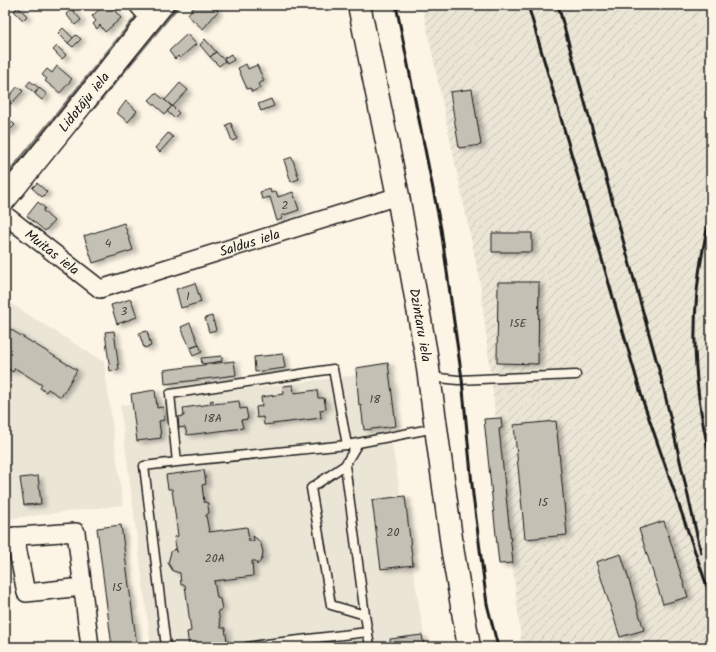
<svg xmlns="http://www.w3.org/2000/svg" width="716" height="652" font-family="Kalam,sans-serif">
	<defs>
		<pattern id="industrial-furrows" width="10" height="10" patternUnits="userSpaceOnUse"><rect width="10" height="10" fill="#ebe5d6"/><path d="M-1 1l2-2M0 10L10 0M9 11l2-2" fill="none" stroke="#c9c4b7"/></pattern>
		<filter id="shadow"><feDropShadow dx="4.5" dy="2.5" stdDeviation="2" flood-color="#0004"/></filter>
	</defs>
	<rect width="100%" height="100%" fill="#fcf5e5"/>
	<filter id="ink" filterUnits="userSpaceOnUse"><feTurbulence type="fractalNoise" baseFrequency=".025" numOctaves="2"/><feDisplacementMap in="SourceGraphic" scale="8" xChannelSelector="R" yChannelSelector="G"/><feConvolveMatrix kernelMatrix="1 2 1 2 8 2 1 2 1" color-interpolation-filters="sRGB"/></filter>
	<g filter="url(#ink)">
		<path fill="#ebe5d6" d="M5 300 104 362 123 505 5 519Z
			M380 372 426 647H151L120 405Z"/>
		<path fill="url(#industrial-furrows)" d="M422 5H711V647H522L480 282Z"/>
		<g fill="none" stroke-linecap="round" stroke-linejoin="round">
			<path stroke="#75726c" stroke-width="4.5" d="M92 109 178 5
				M5 179 137 17"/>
		</g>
		<path fill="#c4c0b3" stroke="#1c1c1c" filter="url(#shadow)" d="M104 5H110L121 18 105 32 100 25 97 29 93 24 96 21 92 16Z
			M196 5H212L218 11 203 29 187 15Z
			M18 7 27 16 23 20 14 11Z
			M72 9 81 20 75 25 66 14Z
			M63 28 73 38 68 43 58 33Z
			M187 34 196 44 180 58 178 56 175 59 169 51Z
			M76 35 81 39 73 47 68 43Z
			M205 39 216 52 210 57 200 45Z
			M57 46 66 55 62 59 53 50Z
			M216 52 225 61 219 66 210 57Z
			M231 54 234 60 227 64 224 58Z
			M246 64 248 69 257 65 264 81 258 84 260 88 252 92 250 88 247 89 238 68Z
			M57 66 72 79 60 93 45 81 47 79 42 75 47 69 52 73Z
			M30 81 39 88 35 93 26 86Z
			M180 83 188 90 172 107 165 100Z
			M18 86 23 91 11 104 6 100Z
			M39 88 47 94 42 100 35 94Z
			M472 89 481 145 459 148 450 92Z
			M156 93 172 106 165 114 149 100Z
			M271 99 274 106 261 111 258 104Z
			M126 101 137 111 128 122 117 113Z
			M172 106 179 113 174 118 167 111Z
			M11 121 15 125 7 133 5 131V128Z
			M231 123 237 139 232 141 226 125Z
			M168 133 173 137 160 152 155 148Z
			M292 157 299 179 291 182 284 160Z
			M37 183 47 192 42 197 32 188Z
			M270 189 271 193 276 191 278 197 293 192 299 210 281 216 282 219 277 221 270 197 262 199 260 192Z
			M38 202 45 208 43 211 54 221 45 231 27 216Z
			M124 223 133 250 93 263 84 236Z
			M492 233H532V252H492Z
			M498 282H539L538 364 497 363Z
			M195 283 201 302 181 308 176 289Z
			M131 299 137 317 117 324 111 305Z
			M212 316 216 330 209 332 205 318Z
			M190 323 199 345 190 348 181 327Z
			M5 326 77 370 61 397 48 389 46 392 40 388 42 385 15 368 13 372 8 369 5 373 8 364 5 362Z
			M114 331 119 370 110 371 105 332Z
			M147 331 151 346 144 348 139 333Z
			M199 345 202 352 193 356 190 348Z
			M283 354 285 368 255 372 254 357Z
			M222 356V361L202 364 201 358Z
			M234 361 236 375 165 384 164 370Z
			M388 363 396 426 364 430 361 405 359 406 356 368Z
			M293 385 294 393 317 390 318 398H324L326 409 320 410 321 418 264 425 263 417 257 418 256 407 262 406 261 397 284 394 283 386Z
			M155 390 157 408 163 407 164 420 159 421 161 438 137 441 131 394Z
			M213 400V404L239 401 240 409 246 408 248 419 241 420 243 428 187 435 185 427 179 428 178 417 184 416 183 408 211 404 210 401Z
			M501 418 502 428 499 429 513 563 499 564 484 419Z
			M556 421 567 535 525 539 514 425Z
			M204 470 206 484 202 485 204 502 208 503V505L209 513 206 515 209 532 247 527 249 541H254L253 536 257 539 261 544 263 552 262 559 257 565 256 561H252L253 576 214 581 217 598 220 599 222 609 218 611 221 628H225L227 642 189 647 187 632 191 631 185 585H181L180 573 173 571 168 563 171 552 175 548 176 552H177L174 537 178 536 172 489H168L166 475Z
			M38 476 41 504 24 505 20 478Z
			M405 496 413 565 381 569 372 500Z
			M664 521 688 597 663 604 639 529Z
			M121 525 137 647H112L97 528Z
			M621 554 644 630 620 637 596 562Z
			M422 635 424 647H391L390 639Z"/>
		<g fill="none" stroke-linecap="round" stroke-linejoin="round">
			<g stroke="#1c1c1c" stroke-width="11">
				<path id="lane" d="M430 377 458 380 576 375
					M347 445 333 369 170 394 177 462 347 445 358 443
					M345 465 365 615 331 605 311 488 345 465 358 443 435 428
					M365 615 370 647
					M166 647 144 466 177 462
					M247 647 266 644
					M267 647 266 644 368 632"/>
			</g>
			<g stroke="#1c1c1c" stroke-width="20">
				<g id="street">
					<path d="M138 5 150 19"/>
					<path id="s1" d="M5 215 100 289 398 196"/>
					<path d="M15 536 26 593 82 587"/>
					<path d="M5 537 76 532 90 647"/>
				</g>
			</g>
			<g stroke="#1c1c1c" stroke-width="25">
				<g id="secondary">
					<path id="s2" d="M359 5 398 196 426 354 453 553 469 647"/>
				</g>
			</g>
			<g stroke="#1c1c1c" stroke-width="25">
				<g id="primary">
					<path id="s3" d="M5 199 162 5"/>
				</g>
			</g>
			<use href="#lane" stroke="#fcf5e5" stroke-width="8"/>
			<use href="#street" stroke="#fcf5e5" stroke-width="17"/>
			<use href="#secondary" stroke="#fcf5e5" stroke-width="22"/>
			<use href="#primary" stroke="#fcf5e5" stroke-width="22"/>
			<path stroke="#1c1c1c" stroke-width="3" d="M396 5 441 229 462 379 473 495 487 604 498 647
				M528 5 644 404 711 598
				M558 5 661 377 701 553
				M711 214C689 296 690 378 711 460"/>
		</g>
	</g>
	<g text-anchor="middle" stroke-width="3.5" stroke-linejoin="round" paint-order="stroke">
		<g font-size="12" fill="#464542">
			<text x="285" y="209">2</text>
			<text x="108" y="247">4</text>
			<text x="188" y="300">1</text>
			<text x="124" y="315">3</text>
			<text x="518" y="327">15E</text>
			<text x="375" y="403">18</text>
			<text x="213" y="422">18A</text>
			<text x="543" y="506">15</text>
			<text x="393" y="536">20</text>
			<text x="215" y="562">20A</text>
			<text x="117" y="591">15</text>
		</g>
		<g font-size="14" fill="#1c1c1c" stroke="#fcf5e5">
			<text dy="5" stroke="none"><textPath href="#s3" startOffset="125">Lidotāju iela</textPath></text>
			<text dy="5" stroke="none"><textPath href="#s1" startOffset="277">Saldus iela</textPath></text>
			<text dy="5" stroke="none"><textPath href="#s1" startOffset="60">Muitas iela</textPath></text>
			<text dy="5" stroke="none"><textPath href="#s2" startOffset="326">Dzintaru iela</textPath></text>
		</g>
	</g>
	<rect width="716" height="652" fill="none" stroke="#fcf5e5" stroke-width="20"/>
	<rect x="10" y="10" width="696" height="632" fill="none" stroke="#1c1c1c" stroke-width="1.5" filter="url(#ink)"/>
</svg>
